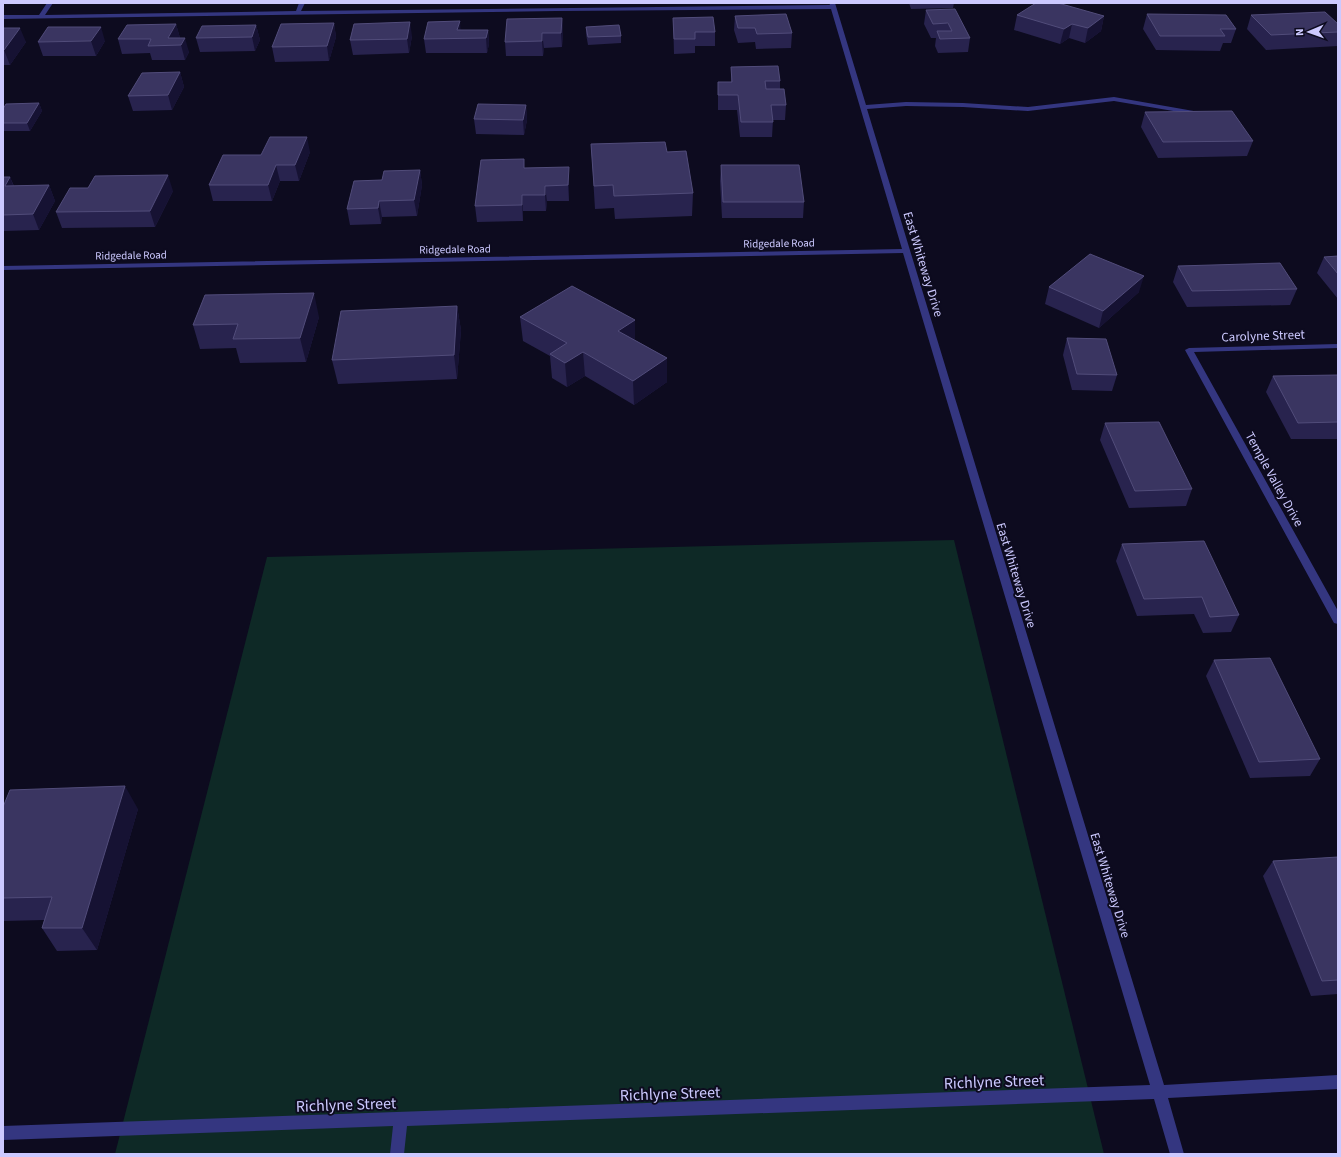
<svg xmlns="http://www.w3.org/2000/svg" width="1341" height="1157" font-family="'Source Sans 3',sans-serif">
	<rect width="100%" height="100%" fill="#0d0b1f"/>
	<path fill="#0e2926" d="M954 540 1104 1154H115L267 557Z"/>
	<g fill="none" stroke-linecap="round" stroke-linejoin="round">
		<path fill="#343680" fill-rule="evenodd" d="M47 3H53L45 15 296 11 299 3H305L301 11 830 5 829 3H835L866 105 906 102 963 103 1028 107 1114 97 1205 113V115L1203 116 1114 101 1028 111 963 107 906 106 867 109 1164 1085 1338 1075V1089L1168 1098 1184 1154H1170L1154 1099 407 1126 404 1154H390L393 1126 3 1140V1126L1150 1085 903 253 3 270V266L902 249 831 9 556 11 3 19V15H39Z
			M1338 344V348L1194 352 1338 611V624L1334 623 1185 350 1189 348Z"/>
	</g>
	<path fill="#28234e" d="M909 3H954L953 8 911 9Z
		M926 10 970 38 968 52 938 53 935 46 936 38H931L924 24Z
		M1147 14 1236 29 1231 43H1223L1220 51 1156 50 1143 29Z
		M1017 15 1104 16 1101 31 1085 43 1069 38 1060 44 1014 30Z
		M1251 15 1338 32V46L1266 50 1247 29Z
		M735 16 792 33 791 48 756 49 755 42 738 43 734 30Z
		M562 18 563 32 562 47 544 48 543 56H506L505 42Z
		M673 18 715 32V46H695V53L674 54Z
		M334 23 336 37 329 61 275 62 272 47Z
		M176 24 180 38 189 52 185 60H152L150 53 122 54 118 39Z
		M256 25 260 40 255 51 200 52 196 38Z
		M586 27 621 36V43L588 45 586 34Z
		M3 28 26 42 10 65H3Z
		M461 30H488L489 44 487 53H426L424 39Z
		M412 36 409 53 353 55 350 40Z
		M105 41 96 56H43L38 42Z
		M731 67 780 81V89L786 105 785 120H773L772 137H740L737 110H718V82H731Z
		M180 72 184 87 172 110 133 111 128 96Z
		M39 103 42 111 30 131H3V109Z
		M526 105 527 120 524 135 476 134 474 119Z
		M1145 112 1253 141 1247 156 1158 158 1141 127Z
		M591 144 667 152 693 193 692 216 615 219 614 208 595 209Z
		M310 152 299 181H280L272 201H213L209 185 261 155Z
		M721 165 804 202 803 218H722L720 181Z
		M525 168 569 182V201H547L546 211H523V221L477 222 475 206Z
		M420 170 422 185 417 216 382 217 381 224 350 225 347 209 382 180Z
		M3 177H10L14 186 49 185 55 201 39 230 3 231Z
		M173 191 155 227 62 228 56 212Z
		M1338 256V299L1317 273 1324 257Z
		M1178 266 1297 289 1290 305 1187 307 1173 282Z
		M1049 287 1139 292 1099 328 1045 304Z
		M457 306 461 330 457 379 338 384 332 360Z
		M319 317 306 362 240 363 236 348 200 349 193 325Z
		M520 317 635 320V340L667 358V382L634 405 585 376 567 387 552 378 550 356 523 341Z
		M1067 338 1117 375 1112 391 1072 390 1063 355Z
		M1338 375V439H1291L1266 392 1273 376Z
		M1105 423 1192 489 1186 506 1129 508 1100 440Z
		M1122 544 1239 615 1231 632 1203 633 1194 614 1137 616 1116 561Z
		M1214 660 1320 759 1310 776 1250 778 1206 676Z
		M3 807 138 809 97 950 57 951 42 928 44 920 3 921Z
		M1338 857V994L1311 996 1263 876 1273 861Z"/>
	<path fill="#161233" d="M1104 16 1101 31 1085 43 1088 28Z
		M562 18 563 32 562 47 561 33Z
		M460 21 461 36 457 30Z
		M410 22 412 36 409 53 407 39Z
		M334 23 336 37 329 61 327 46Z
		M176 24 180 38H168Z
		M1072 24 1069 38 1060 44 1064 29Z
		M256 25 260 40 255 51 252 37Z
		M101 27 105 41 96 56 91 41Z
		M20 28 26 42 10 65 4 50Z
		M488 30 489 44 487 53 486 38Z
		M542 33 544 48 543 56 542 41Z
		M185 38 189 52 185 60 181 45Z
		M180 72 184 87 172 110 168 95Z
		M39 103 42 111 30 131 27 123Z
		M526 105 527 120 524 135 523 120Z
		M307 137 310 152 299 181 295 165Z
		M276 165 280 181 272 201 268 185Z
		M569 167V201L568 185Z
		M420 170 422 185 417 216 414 200Z
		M168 175 173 191 155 227 150 211Z
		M10 177 16 193 5 186Z
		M49 185 55 201 39 230 33 214Z
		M545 186 547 201 546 211 545 195Z
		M522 195 523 211V221L522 205Z
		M379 201 382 217 381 224 378 208Z
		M1144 276 1139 292 1099 328 1103 311Z
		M314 293 319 317 306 362 300 338Z
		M457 306 461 330 457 379 454 355Z
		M635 320V344L618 331Z
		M583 352 585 376 567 387 565 363Z
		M667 358V382L634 405 633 381Z
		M125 786 138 809 97 950 82 928Z"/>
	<path fill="#3a3561" stroke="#514c7a" d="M1036 3H1058L1104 16 1088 28 1072 24 1064 29 1017 15Z
		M955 9 970 38 940 39 937 31H952L948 23 933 24 926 10Z
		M1325 12 1338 24V32L1271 35 1251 15Z
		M786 14 792 33 757 34 755 28H738L735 16Z
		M1147 14 1226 15 1236 29H1220L1225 36H1160Z
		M713 17 715 32H695V39H674L673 18Z
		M562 18 561 33H542V41L505 42 507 19Z
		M460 21 457 30H488L486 38 424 39 428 22Z
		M410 22 407 39 350 40 354 24Z
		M334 23 327 46 272 47 281 24Z
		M176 24 168 38H185L181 45 148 46 151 39H118L127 25Z
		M256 25 252 37 196 38 202 26Z
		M619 25 621 36 588 37 586 27Z
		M48 27H101L91 41 38 42Z
		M3 28H20L4 50H3Z
		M778 66 780 81H765L766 89H784L786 105H771L773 122H741L738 95H718V82H732L731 67Z
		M180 72 168 95 128 96 142 73Z
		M39 103 27 123H3V109L6 104Z
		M478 104 526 105 523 120 474 119Z
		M1232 111 1253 141 1163 142 1145 112Z
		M270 137H307L295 165H276L268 185H209L223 155H261Z
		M665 142 667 152 686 151 693 193 614 196 613 185 594 186 591 144Z
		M524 159V168L569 167 568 185 545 186V195H522V205L475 206 481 160Z
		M721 165H799L804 202H723Z
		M420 170 414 200 379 201 378 208 347 209 354 181 382 180 384 171Z
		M168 175 150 211 56 212 70 188H88L95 176Z
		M3 177H10L5 186 49 185 33 214 3 215Z
		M1090 254 1144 276 1103 311 1049 287Z
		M1338 256V274L1324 257Z
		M1280 263 1297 289 1192 291 1178 266Z
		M572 286 635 320 618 331 667 358 633 381 583 352 565 363 550 354 567 343 520 317Z
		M314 293 300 338 233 339 238 324 193 325 205 295Z
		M457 306 454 355 332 360 341 311Z
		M1067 338 1106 339 1117 375 1077 374Z
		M1338 375V422L1298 423 1273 376Z
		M1159 422 1192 489 1135 491 1105 423Z
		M1204 541 1239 615 1210 617 1202 597 1144 599 1122 544Z
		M1270 658 1320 759 1259 762 1214 660Z
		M125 786 82 928H42L52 897 3 898V807L10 790Z
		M1338 857V980L1322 981 1273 861Z"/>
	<g text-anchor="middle" stroke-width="4" stroke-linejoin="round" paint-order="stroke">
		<g font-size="11" fill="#ccc9ff" stroke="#0d0b1f">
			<text transform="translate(779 243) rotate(-1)" y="4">Ridgedale Road</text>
			<text transform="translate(455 249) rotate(-1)" y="4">Ridgedale Road</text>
			<text transform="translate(131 255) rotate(-1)" y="4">Ridgedale Road</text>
		</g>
		<g font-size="13" fill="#ccc9ff" stroke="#0d0b1f">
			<text transform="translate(924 264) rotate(73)" y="5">East Whiteway Drive</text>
			<text transform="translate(1263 335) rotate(-2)" y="5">Carolyne Street</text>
			<text transform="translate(1275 479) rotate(61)" y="5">Temple Valley Drive</text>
			<text transform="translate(1017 575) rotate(73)" y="5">East Whiteway Drive</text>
			<text transform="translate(1111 885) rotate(73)" y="5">East Whiteway Drive</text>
		</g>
		<g font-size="16" fill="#ccc9ff" stroke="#0d0b1f">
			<text transform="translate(994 1081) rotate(-2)" y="6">Richlyne Street</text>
			<text transform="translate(670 1093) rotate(-2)" y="6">Richlyne Street</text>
			<text transform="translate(346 1104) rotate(-2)" y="6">Richlyne Street</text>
		</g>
	</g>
	<rect width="1341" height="1157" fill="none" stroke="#ccc9ff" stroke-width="8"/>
	<g transform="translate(1309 32) rotate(268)" stroke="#0d0b1f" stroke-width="3" paint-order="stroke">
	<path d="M0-3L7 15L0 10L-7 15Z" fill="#ccc9ff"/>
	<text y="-6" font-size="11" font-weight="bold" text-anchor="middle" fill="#ccc9ff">N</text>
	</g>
</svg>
